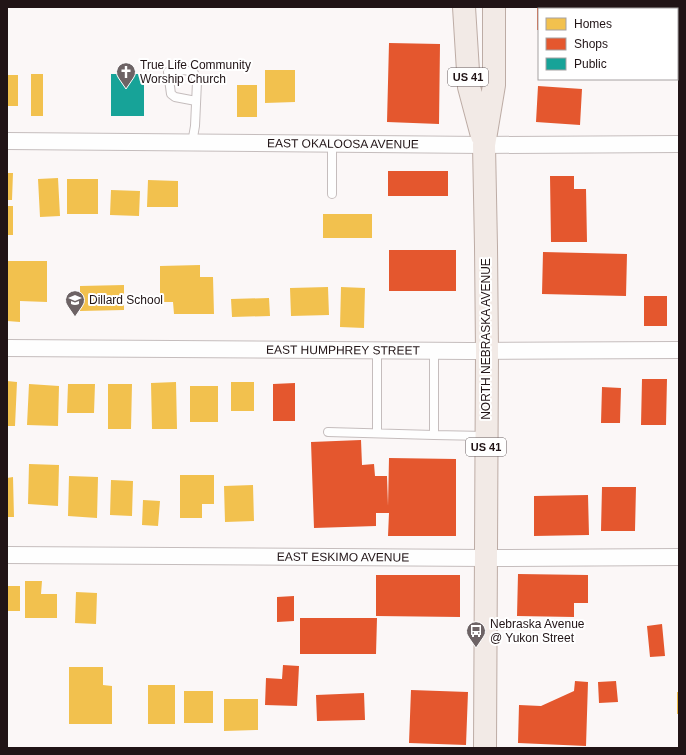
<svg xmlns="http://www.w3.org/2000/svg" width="686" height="755" font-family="Arial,sans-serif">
	<rect width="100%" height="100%" fill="#fbf7f7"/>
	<path fill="#f2c14e" d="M265 70H295V102L265 103Z
		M31 74H43V116H31Z
		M7 75H18V106H7Z
		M237 85H257V117H237Z
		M7 173H13L12 200H7Z
		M58 178 60 216 40 217 38 179Z
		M67 179H98V214H67Z
		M148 180 178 181V207H147Z
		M111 190 140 191 139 216 110 215Z
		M7 206H13V235H7Z
		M323 214H372V238H323Z
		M7 261H47V302L20 301V322L7 321Z
		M200 265V277H213L214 314H174L173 302H160V266Z
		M124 285V310L80 311V286Z
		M328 287 329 315 291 316 290 288Z
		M341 287 365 288 364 328 340 327Z
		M269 298 270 316 232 317 231 299Z
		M7 381 17 382 15 426H7Z
		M176 382 177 429H152L151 383Z
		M231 382H254V411H231Z
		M29 384 59 386 58 426 27 425Z
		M68 384H95L94 413H67Z
		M108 384H132L131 429H108Z
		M190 386H218V422H190Z
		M29 464 59 465 58 506 28 504Z
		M180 475H214V504H202V518H180Z
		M69 476 98 477 97 518 68 516Z
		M13 477 14 517H7V478Z
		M111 480 133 481 132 516 110 515Z
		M253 485 254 521 225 522 224 486Z
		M143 500 160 501 158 526 142 525Z
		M25 581H42L41 594H57V618H25Z
		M7 586H20V611H7Z
		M76 592 97 593 96 624 75 623Z
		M69 667H103V685L112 686V724H69Z
		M148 685H175V724H148Z
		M184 691H213V723H184Z
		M677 692H679V714H677Z
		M224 699H258V730L224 731Z"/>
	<path fill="#e4572e" d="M537 7H586V9H539V30H537Z
		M595 7H679V38H677V9H595Z
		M389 43 440 44 439 124 387 122Z
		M538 86 582 89 580 125 536 122Z
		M388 171H448V196H388Z
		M550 176H574V189H586L587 242H551Z
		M389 250H456V291H389Z
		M543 252 627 254 626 296 542 294Z
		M644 296H667V326H644Z
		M642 379H667L666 425H641Z
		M295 383V421H273V384Z
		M602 387 621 388 620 423H601Z
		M361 440 362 465 374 464 375 476H387L388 506 389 458 456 459V536H388L389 513H376V526L314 528 311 442Z
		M602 487H636L635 531H601Z
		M588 495 589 535 534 536V496Z
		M518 574 588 575V603H574V617L517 616Z
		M376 575H460V617L376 616Z
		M294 596V621L277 622V597Z
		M300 618H377L376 654H300Z
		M662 624 665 656 650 657 647 626Z
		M283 665 299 666 297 706 265 705 266 678 282 679Z
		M575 681 588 682 586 746 518 743 519 705 541 706 574 691Z
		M616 681 618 702 599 703 598 682Z
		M411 690 468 692 466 745 409 743Z
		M364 693 365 720 317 721 316 695Z"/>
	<path fill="#17a398" d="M111 74H144V116H111Z"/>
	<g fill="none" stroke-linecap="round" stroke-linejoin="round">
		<g stroke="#c5bdbd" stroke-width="10">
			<path id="service" d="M192 143 195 126 197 82 194 73 185 70 168 72 171 94 175 97 196 101
				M332 194V144
				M434 351V435L486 436
				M328 432 434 435
				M377 433V351"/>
		</g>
		<g stroke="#c5bdbd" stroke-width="18">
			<g id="minor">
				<path id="s1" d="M7 141 484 145 679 144"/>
				<path id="s2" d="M7 348 470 351 679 350"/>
				<path id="s3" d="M7 555 486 558 679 557"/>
			</g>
		</g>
		<g stroke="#bdaca5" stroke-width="24">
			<path id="primary" d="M464 7 469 87 482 136
				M485 748 487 351 486 247 484 145 494 85V7"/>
		</g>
		<use href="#service" stroke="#fefefe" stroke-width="8"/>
		<use href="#minor" stroke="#fefefe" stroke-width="16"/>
		<use href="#primary" stroke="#f2eae6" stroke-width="22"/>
	</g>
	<defs>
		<g id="church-pin" transform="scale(1)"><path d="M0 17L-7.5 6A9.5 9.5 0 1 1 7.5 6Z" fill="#6d6365" stroke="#fff"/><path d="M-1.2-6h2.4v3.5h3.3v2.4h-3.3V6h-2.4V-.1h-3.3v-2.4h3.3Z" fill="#fff"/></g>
		<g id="school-pin" transform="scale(1)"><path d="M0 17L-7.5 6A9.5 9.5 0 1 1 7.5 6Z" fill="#6d6365" stroke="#fff"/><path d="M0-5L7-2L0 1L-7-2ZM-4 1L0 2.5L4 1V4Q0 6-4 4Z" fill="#fff"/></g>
		<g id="bus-pin" transform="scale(1)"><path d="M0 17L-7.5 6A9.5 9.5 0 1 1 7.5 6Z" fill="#6d6365" stroke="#fff"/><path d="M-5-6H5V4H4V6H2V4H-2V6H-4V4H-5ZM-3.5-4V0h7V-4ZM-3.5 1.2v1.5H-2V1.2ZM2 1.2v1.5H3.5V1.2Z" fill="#fff"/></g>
	</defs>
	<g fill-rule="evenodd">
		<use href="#church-pin" x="126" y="72"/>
		<use href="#school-pin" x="75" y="300"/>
		<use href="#bus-pin" x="476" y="631"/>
	</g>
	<g text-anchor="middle" stroke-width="4" stroke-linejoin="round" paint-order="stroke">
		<g fill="#fff" stroke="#645a5c" stroke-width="1">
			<rect x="448" y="68" width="40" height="18" rx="3"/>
			<rect x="466" y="438" width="40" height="18" rx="3"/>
		</g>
		<g font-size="11" font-weight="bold" fill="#211416">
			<text x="468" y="81">US 41</text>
			<text x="486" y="451">US 41</text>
		</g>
		<g font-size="12" fill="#211416" stroke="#fff" text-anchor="start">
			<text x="140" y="69">True Life Community<tspan x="140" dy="14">Worship Church</tspan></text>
			<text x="89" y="304">Dillard School</text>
			<text x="490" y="628">Nebraska Avenue<tspan x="490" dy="14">@ Yukon Street</tspan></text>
		</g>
		<g font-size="12" fill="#211416" stroke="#fff">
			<text dy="4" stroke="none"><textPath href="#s1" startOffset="336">EAST OKALOOSA AVENUE</textPath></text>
			<text transform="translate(486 339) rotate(-90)" y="4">NORTH NEBRASKA AVENUE</text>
			<text dy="4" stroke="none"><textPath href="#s2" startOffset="336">EAST HUMPHREY STREET</textPath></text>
			<text dy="4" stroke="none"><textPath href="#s3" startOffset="336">EAST ESKIMO AVENUE</textPath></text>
		</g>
	</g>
	<rect width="686" height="755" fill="none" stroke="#211416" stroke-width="16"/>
	<rect x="538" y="8" width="140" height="72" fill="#ffffff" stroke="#a6a1a2"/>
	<rect x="546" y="18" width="20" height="12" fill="#f2c14e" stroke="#a6a1a2"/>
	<text x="574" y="28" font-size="12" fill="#211416">Homes</text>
	<rect x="546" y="38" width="20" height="12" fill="#e4572e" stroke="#a6a1a2"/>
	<text x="574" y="48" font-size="12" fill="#211416">Shops</text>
	<rect x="546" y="58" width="20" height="12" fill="#17a398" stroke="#a6a1a2"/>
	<text x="574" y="68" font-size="12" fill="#211416">Public</text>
</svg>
